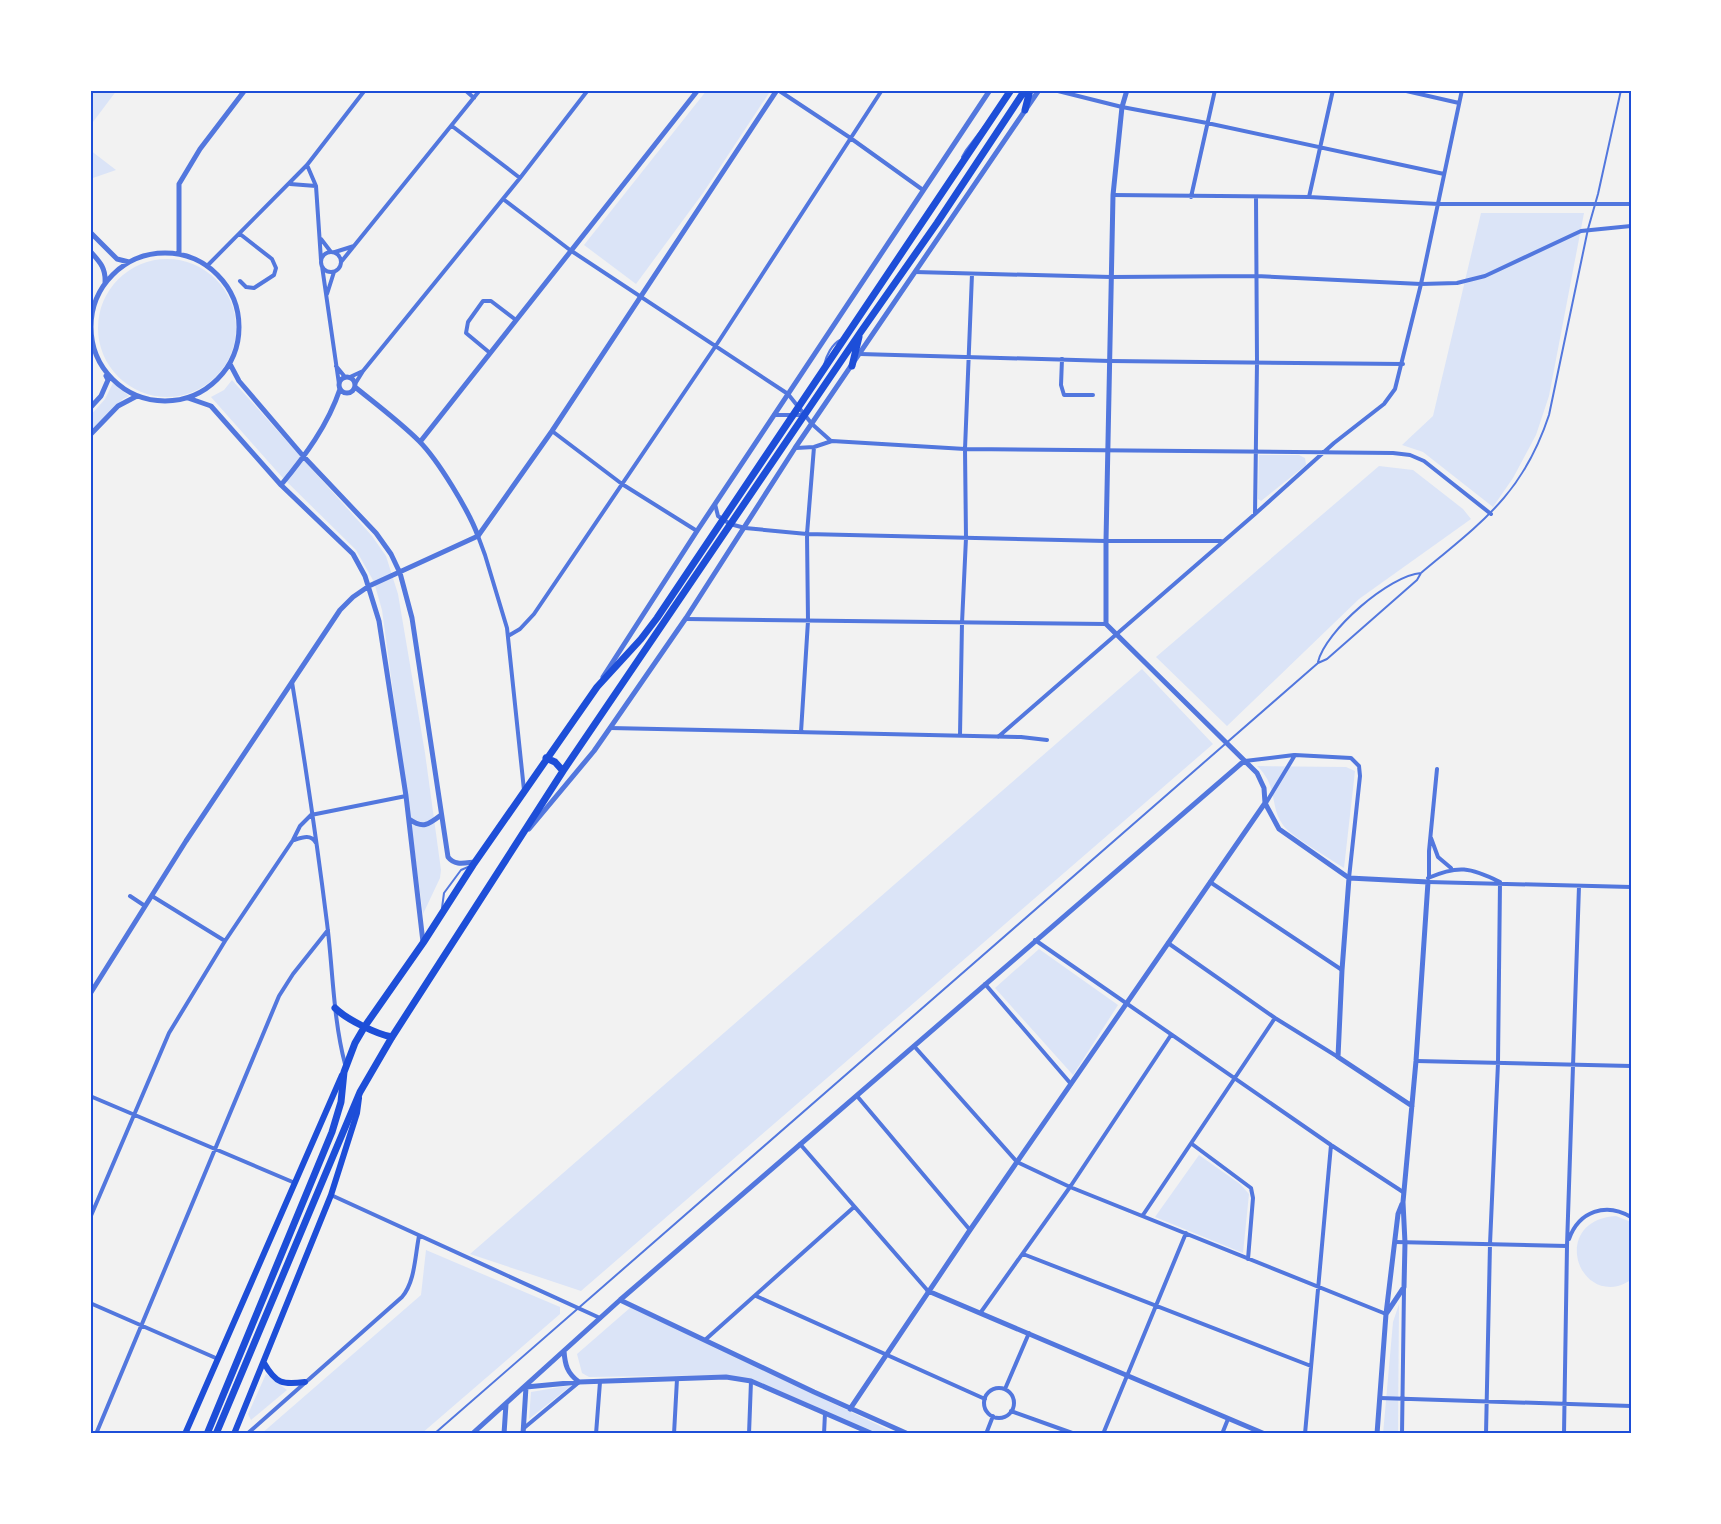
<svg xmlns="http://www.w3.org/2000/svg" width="1721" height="1524" font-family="Barlow,sans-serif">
	<rect width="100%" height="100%" fill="#f2f2f2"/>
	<path fill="#dbe4f7" d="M90 90H117L90 126Z
		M707 90H771L703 193 636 284 584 245Z
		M90 150 116 170 90 179Z
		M1481 213H1584L1549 396 1536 435 1513 478 1493 507 1423 452 1402 445 1433 416Z
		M98 328a69 69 0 1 1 138 0a69 69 0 1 1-138 0Z
		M232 380 372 536 386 556 398 594 425 753 441 870 440 878 423 914 382 610 374 582 356 550 282 477 211 397 224 390Z
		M113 383 129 396 123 399 90 433V416L105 399Z
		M1259 455H1299L1305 458 1306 465 1261 501 1258 499Z
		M1379 466 1413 470 1463 509 1471 519 1359 599 1227 726 1156 657Z
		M1142 669 1213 744 581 1291 470 1254Z
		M1257 766 1346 767 1355 771 1344 868C1331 859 1290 836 1283 825 1269 806 1279 787 1257 766Z
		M1039 949 1118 1005 1073 1075 995 988Z
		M1199 1155 1240 1184 1249 1194 1243 1253 1155 1217Z
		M1616 1216 1631 1222V1280C1627 1282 1622 1285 1618 1286 1574 1296 1554 1220 1616 1216Z
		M426 1250 560 1307V1314L421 1434H261L421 1295Z
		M1399 1304 1398 1434H1383L1393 1322Z
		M631 1307 897 1434H879L759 1382 728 1375 589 1377 582 1373 577 1354Z
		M266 1374 287 1390 251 1420 248 1414Z
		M572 1385 529 1419 531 1392Z"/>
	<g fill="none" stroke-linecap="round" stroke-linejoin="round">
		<path stroke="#5277de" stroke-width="2" d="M962 157 966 150 985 125
			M824 365C826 356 832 344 840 340
			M1318 662C1325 631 1390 575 1421 573
			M442 908 444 893 461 870 468 867
			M434 1434 1318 663 1327 659 1417 580 1421 573C1482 522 1523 494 1549 415L1588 229 1598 194 1621 90"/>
		<path stroke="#5277de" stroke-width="4" d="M465 90 474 98
			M778 90 849 137 923 190
			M1054 90 1122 107 1207 123 1444 174
			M1402 90 1459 103
			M452 126 520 178
			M307 165 316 186 321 260
			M290 184 316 186
			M1113 195 1309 197 1438 204H1631
			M1191 197 1215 90
			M1309 197 1333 90
			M503 199 570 250 788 394 812 424 831 441
			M321 239 331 252
			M321 262a10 10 0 1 1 20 0a10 10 0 1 1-20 0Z
			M335 252 354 246
			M341 262 480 90
			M207 266 307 165 365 90
			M322 266 339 384
			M915 272 1111 277 1256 276 1421 284 1457 283 1485 276 1581 231 1631 226
			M240 281 246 287 254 288 274 275 276 268 272 259 240 234
			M327 294 334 272
			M490 353 466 333 468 322 483 301H491L516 320
			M860 354 1110 361 1403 364
			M1062 359 1061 385 1064 395H1093
			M336 366 345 377
			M350 377 363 371
			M355 384 363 371 520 178 588 90
			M774 415H804
			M552 431 622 484 697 531
			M796 448 814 447 832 441 965 449 1393 453 1410 455 1424 461 1491 514
			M715 504 718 516 730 524 745 528 807 534 1106 541H1221
			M1255 514 1257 362 1256 197
			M478 536 485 555 507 628 524 790
			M686 619 1106 624
			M508 636 520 629 534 614 715 347 882 90
			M292 682C305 762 317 842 327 923 333 970 333 1018 345 1064
			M610 728 1021 737 1047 740
			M801 732 808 621 807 534 814 447
			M960 735 962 623 966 538 965 449 972 274
			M998 737 1255 514 1334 443 1384 404 1395 389 1421 284 1462 90
			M1245 761 1294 755
			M1266 803 1295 755 1351 758 1359 766 1360 776 1349 878
			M1431 838 1438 857 1451 868
			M294 840C303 837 311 834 316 843
			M1428 878C1458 865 1470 867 1500 882
			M1429 878V851L1437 769
			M1210 882 1342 970
			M1428 882 1631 887
			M130 896 145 906
			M152 896 225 941
			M1035 940 1331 1145 1403 1192
			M1168 943 1275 1018 1338 1057
			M985 984 1071 1084
			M914 1046 1017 1162 1070 1187 1386 1314
			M1416 1061 1631 1066
			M90 1096 295 1183
			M857 1096 970 1230
			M800 1144 928 1291
			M1192 1144 1251 1188 1253 1198 1248 1259
			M331 1195 600 1318
			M1143 1215 1275 1018
			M90 1218 169 1033 225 941 293 840 300 826 311 815 406 796
			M1569 1239C1579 1211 1606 1202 1631 1217
			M1395 1242 1567 1246
			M1023 1254 1311 1366
			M756 1296 985 1399
			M90 1303 218 1359
			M981 1312 1070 1187 1171 1035
			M705 1340 854 1207
			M984 1403a15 15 0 1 1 30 0a15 15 0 1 1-30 0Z
			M1005 1389 1029 1333
			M1380 1398 1631 1406
			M1011 1411 1075 1434
			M524 1428 578 1383
			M96 1434 279 996 293 974 328 930
			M247 1434 402 1297C415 1282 415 1256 419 1236
			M596 1434 600 1382
			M674 1434 677 1379
			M749 1434 751 1381
			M824 1434 825 1413
			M986 1434 993 1416
			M1103 1434 1186 1233
			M1222 1434 1228 1419
			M1305 1434 1331 1145
			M1402 1434 1404 1288
			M1486 1434 1490 1244 1498 1063 1500 882
			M1564 1434 1567 1246 1579 886"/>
		<path stroke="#5277de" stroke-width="5" d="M1127 90 1122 107 1113 195 1106 541V624L1257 773 1264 788 1265 803 1279 829 1349 878 1428 882 1416 1061 1403 1202 1405 1243 1404 1287 1386 1314
			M90 232 117 259 129 262
			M90 251C100 262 106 268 105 283
			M91 327a74 74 0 1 1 148 0a74 74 0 1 1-148 0Z
			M179 254V184L200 149 245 90
			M230 364 239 381 304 457 376 533 391 554 400 573 412 618 448 857C455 866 464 863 475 862
			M339 385a8 8 0 1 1 16 0a8 8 0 1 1-16 0Z
			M355 387C376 404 400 422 419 441 438 460 469 511 478 536
			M188 398 211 406 281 485 353 554 365 576 379 621 406 796 423 942
			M90 408 101 396 108 380 106 376
			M90 435 118 406 137 396
			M420 442 698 90
			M281 485C305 456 328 425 340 389
			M603 677 697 531 990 90
			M409 819C423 829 428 825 441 815
			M529 829 594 751 610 728 686 618 795 448 1039 90
			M1349 878 1342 970 1338 1057 1412 1106
			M90 994 186 841 340 610 353 597 369 586 478 536 552 431 777 90
			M928 1291 1265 1434
			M620 1300 814 1392 906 1433
			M564 1351C565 1365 567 1373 579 1382
			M526 1387 579 1382 726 1377 751 1381 873 1434
			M850 1409 970 1230 1265 803
			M472 1434 620 1300 1244 761
			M504 1434 506 1404
			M523 1434 526 1387
			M1377 1434 1386 1314 1398 1214 1402 1204"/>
		<path stroke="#1d4ed8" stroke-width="6" d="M264 1363C276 1384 283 1385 305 1382
			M185 1434 342 1075
			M234 1434 331 1195 357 1113 359 1098"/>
		<path stroke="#1d4ed8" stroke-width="7" d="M1025 110 1030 90
			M852 366 859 337
			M546 758 555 762 563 771
			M335 1008C346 1019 376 1034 392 1037
			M207 1434 332 1132 341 1102 344 1072 355 1043 365 1026 423 943 473 865 597 687 641 639 657 618C775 442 893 266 1011 90
			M216 1434 360 1092 392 1037 563 771 860 333 937 223 1025 90"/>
	</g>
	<rect width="1721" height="1524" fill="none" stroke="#ffffff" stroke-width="183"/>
	<rect x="92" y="92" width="1538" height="1340" fill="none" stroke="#1d4ed8" stroke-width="2"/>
</svg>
